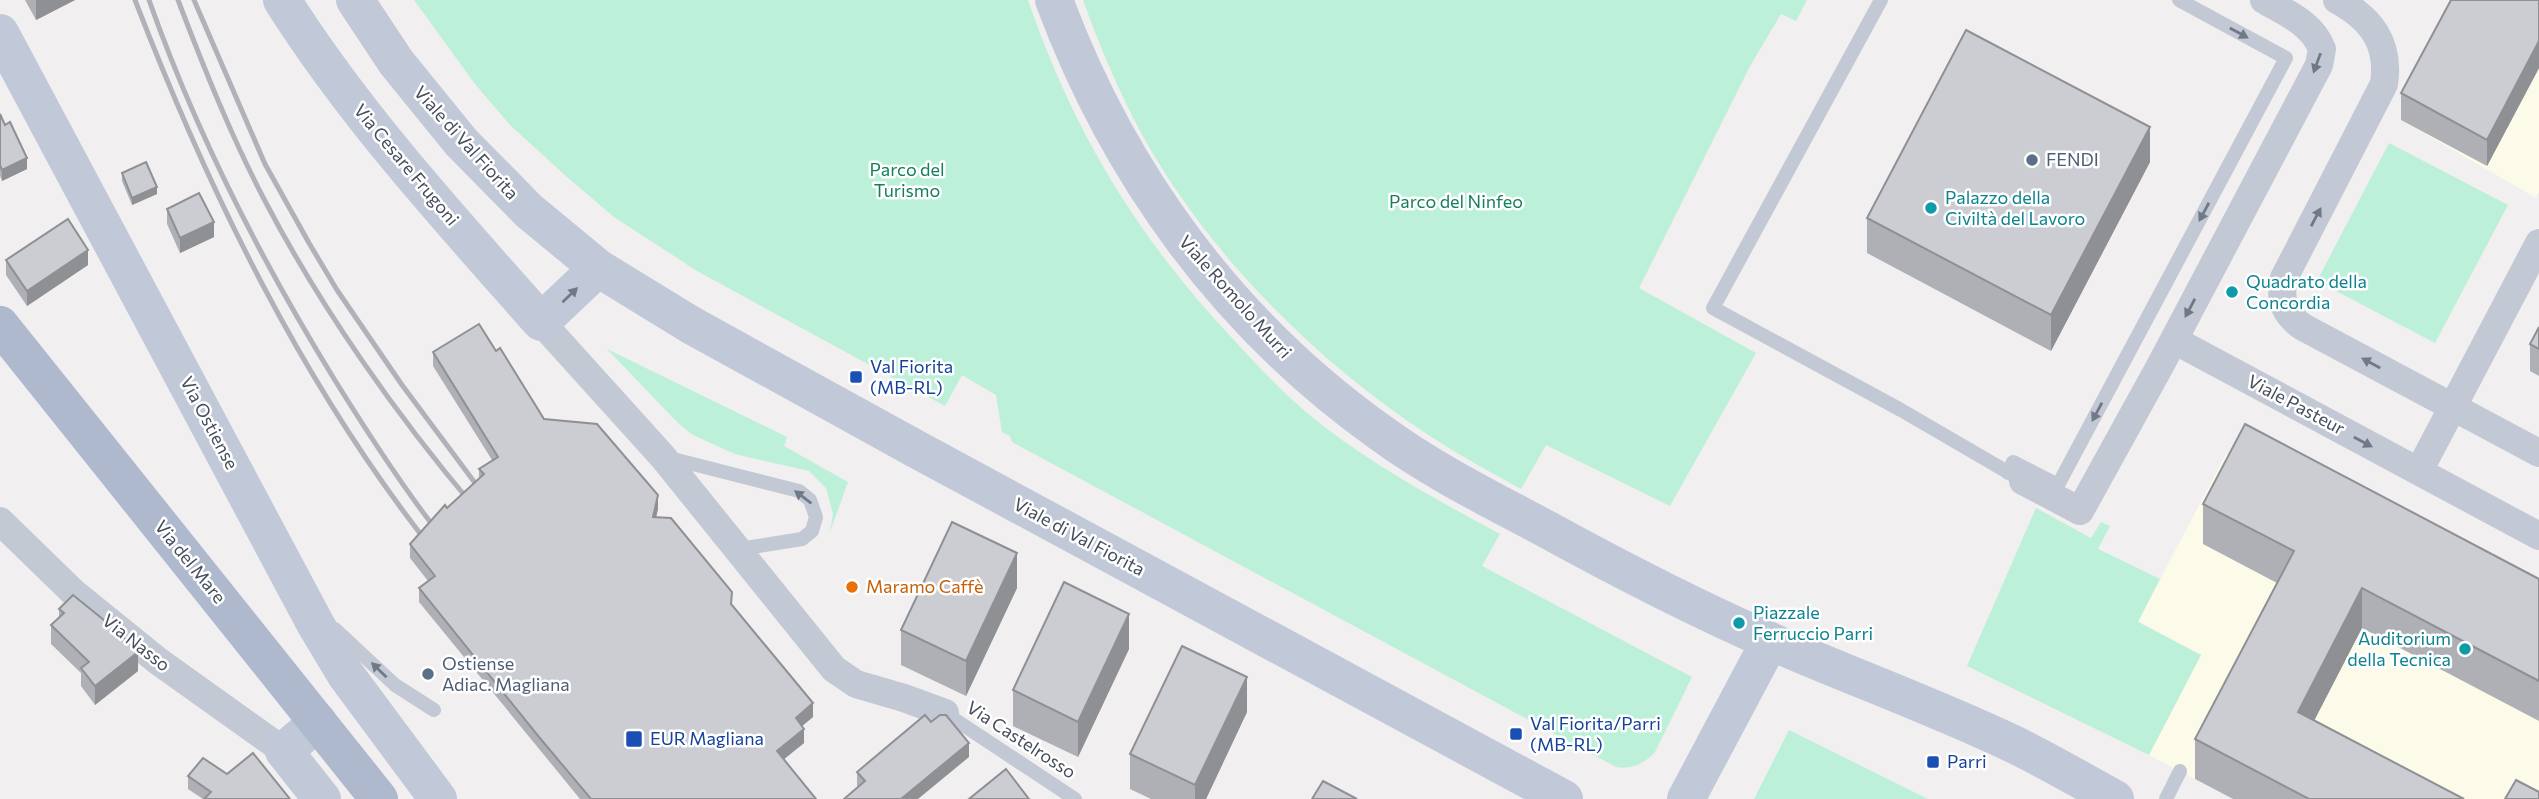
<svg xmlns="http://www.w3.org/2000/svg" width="2539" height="799" font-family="Commissioner,sans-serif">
	<rect width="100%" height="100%" fill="#f1efef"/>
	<path fill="#fcfae8" d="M2464 0H2539V192L2536 198 2401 120Z
		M2226 454 2539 619V799H2233L2149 755 2201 655 2138 621Z"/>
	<path fill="#bcf0d9" d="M414 0H1028C1073 131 1137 237 1232 338 1256 364 1280 390 1307 413 1365 461 1433 498 1500 534L1482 566 1692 677 1655 752C1646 763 1630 770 1616 767L1012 442 1010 436 1002 432 996 395 962 375 945 406 697 271 614 217 567 177 510 125 475 84Z
		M1083 0H1807L1796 21 1781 14 1750 66 1639 288 1756 353 1670 506 1546 445 1521 489C1490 472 1459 455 1430 436 1315 361 1206 252 1140 131 1118 89 1099 45 1083 0Z
		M2389 143 2508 205 2435 343 2317 281Z
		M607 349 787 437 784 446 848 482 830 532 833 514 826 488 809 471 735 454 693 435 678 423Z
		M2036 508 2091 538 2101 522 2110 526 2098 549 2160 579 2138 622 2201 655 2149 755 1967 666Z
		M1789 730 1928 799H1754Z"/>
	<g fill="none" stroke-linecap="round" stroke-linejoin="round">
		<path stroke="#c2c8d4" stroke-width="14" d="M1881 0 1713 308 1901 410 2023 481
			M669 458 799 491 810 500 816 517 812 531 802 539 740 549
			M2008 473 2013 462 2058 485 2286 58 2179 0
			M335 629 395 685 434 710
			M945 713 1075 799
			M2166 799 2180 771"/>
		<path stroke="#c2c8d4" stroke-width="28" d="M2337 0C2372 19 2390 44 2384 84L2284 278C2279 300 2284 314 2303 327L2539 453
			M541 322 663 457 834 669 856 684 904 698 945 713
			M2174 340 2539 536
			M2419 471 2539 243
			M2023 481 2080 511 2160 366 2319 65 2322 49C2312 23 2286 13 2264 0
			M0 521 74 593 158 661 284 751"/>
		<path stroke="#c1c8d8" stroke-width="38" d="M282 0C356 117 450 219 541 322L598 268
			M355 0 396 62 461 142 529 211 598 268 691 325 916 449 1564 799
			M1054 0C1119 175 1229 325 1381 433 1433 471 1492 500 1548 530 1621 570 1695 608 1770 641 1850 676 1933 706 2011 743 2047 760 2080 780 2115 799
			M0 33 316 625 346 675 438 799
			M318 722 284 751 322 799
			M1686 799 1770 641"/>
		<path stroke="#aeb9ce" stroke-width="38" d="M0 325 379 799"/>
		<path stroke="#b1b2b9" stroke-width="5" d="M135 0C210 194 303 386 433 550
			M149 0C196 133 262 262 336 382 369 435 403 488 441 536
			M178 0C204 68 231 136 265 201 321 308 397 416 475 508
			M194 0 265 164 309 243 337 290 402 385 487 499"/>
	</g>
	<path fill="#afb0b5" d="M25 0H75L36 20Z
		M2539 0V68L2487 166 2401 120V93Z
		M0 114 27 169 2 181 0 176Z
		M2150 162 2051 351 1867 253V218Z
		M122 173 157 194 132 205 122 181Z
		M167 209 214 237 180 253 167 224Z
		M6 260 88 265 27 306 6 275Z
		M2539 327V376L2530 371V344Z
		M496 351 544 419 658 509 656 517 732 605 813 717 802 726 804 743 783 759 816 799H580L419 602V588L428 581 410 558V544L479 478V469L492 460 433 366V352Z
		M2203 504 2539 579V721L2362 628 2314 720 2464 799H2233L2195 779V739L2277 583 2203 544Z
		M1017 588 966 696 901 665V630Z
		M59 609 138 671 95 705 81 686V673L51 644V625L59 618Z
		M1129 649 1078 757 1013 726V690Z
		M1247 712 1206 799H1151L1130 789V754Z
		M931 722 969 757 858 787 857 786V772Z
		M227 774 290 799H203L188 789V776Z"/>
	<path fill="#8e9094" d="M36 0H75L36 20Z
		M2539 41V68L2487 166V140Z
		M2150 127V162L2051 351V315Z
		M27 158V169L2 181V170Z
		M157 187V194L132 205V198Z
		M214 222V237L180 253V238Z
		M88 250V265L27 306V291Z
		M658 495V509L653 530V517Z
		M1017 553V588L966 696V661Z
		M2362 588V628L2298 752V712Z
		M1129 614V649L1078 757V722Z
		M138 652V671L95 705V686Z
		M1247 677V712L1206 799H1195V785Z
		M813 703V717L796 731V718Z
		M804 729V743L777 765V751Z
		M969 743V757L918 799H901Z"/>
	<path fill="#cbcdd3" stroke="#8e9094" stroke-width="2" d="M2451 0H2539V41L2487 140 2401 93Z
		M1966 30 2150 127 2051 315 1867 218Z
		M0 114 5 125 10 122 27 158 2 170 0 165Z
		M146 162 157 187 132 198 122 173Z
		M199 193 214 222 180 238 167 209Z
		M68 219 88 250 27 291 6 260Z
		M479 324 496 351 500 348 544 419 597 424 658 495 653 517 671 518 732 592 731 604 813 703 796 718 804 729 777 751 816 799H591L539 737 419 588 435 576 410 544 445 505 447 508 484 474 479 469 498 457 433 352Z
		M2539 327V349L2530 344Z
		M2245 424 2539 579V681L2362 588 2298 712 2464 799H2309L2195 739 2294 551 2203 504Z
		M952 522 1017 553 966 661 901 630Z
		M1064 582 1129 614 1078 722 1013 690Z
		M73 595 115 629 138 652 95 686 81 668 89 662 51 625 64 613 59 609Z
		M1182 646 1247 677 1195 785 1130 754Z
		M925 715 931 722 940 715H946L969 743 901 799H844L865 781 857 772Z
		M253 753 290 799H204L211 792 188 776 203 758 227 774Z
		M1006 769 1029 799H969Z
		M2516 780 2539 792V799H2505Z
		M1323 781 1357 799H1312Z"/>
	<defs><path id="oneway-solid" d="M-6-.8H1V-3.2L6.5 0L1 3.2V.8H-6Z" transform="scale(1.75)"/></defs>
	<g fill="#717986">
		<use href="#oneway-solid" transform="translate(2239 33) rotate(29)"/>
		<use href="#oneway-solid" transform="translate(2317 63) rotate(110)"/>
		<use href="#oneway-solid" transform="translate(2204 212) rotate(118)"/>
		<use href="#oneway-solid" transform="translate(2316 217) rotate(-62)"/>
		<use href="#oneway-solid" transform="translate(2190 308) rotate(118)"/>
		<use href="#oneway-solid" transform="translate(2371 363) rotate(-152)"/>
		<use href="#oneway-solid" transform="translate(2097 412) rotate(118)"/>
		<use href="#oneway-solid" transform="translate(2363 442) rotate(28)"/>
		<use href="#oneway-solid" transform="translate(803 497) rotate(-143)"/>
		<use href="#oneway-solid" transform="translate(379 670) rotate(-136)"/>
	</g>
	<use fill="#717987" href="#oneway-solid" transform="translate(570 295) rotate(-44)"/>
	<g fill="#5c6f8a" stroke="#fff" stroke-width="2.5">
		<circle cx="2032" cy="160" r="7"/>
		<circle cx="428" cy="674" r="7"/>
	</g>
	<g fill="#0f9aa8" stroke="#fff" stroke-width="2.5">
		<circle cx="1931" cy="208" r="7"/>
		<circle cx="2232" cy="292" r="7"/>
		<circle cx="1739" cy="623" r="7"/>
		<circle cx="2465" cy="649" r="7"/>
	</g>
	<g fill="#1a4fb4" stroke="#fff" stroke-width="2.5">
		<rect x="849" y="370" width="14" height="14" rx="3.5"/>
		<rect x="1509" y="727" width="14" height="14" rx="3.5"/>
		<rect x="625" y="730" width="18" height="18" rx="3.5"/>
		<rect x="1926" y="755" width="14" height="14" rx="3.5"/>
	</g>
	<circle fill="#e8710a" stroke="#fff" stroke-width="2.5" cx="852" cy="587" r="7"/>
	<g text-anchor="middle" stroke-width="5" stroke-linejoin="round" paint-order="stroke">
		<g font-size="18" fill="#464e5c" stroke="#fff">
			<text transform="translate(466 143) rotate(48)" y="6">Viale di Val Fiorita</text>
			<text transform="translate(406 165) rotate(50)" y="6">Via Cesare Frugoni</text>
			<text transform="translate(1235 297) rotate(48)" y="6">Viale Romolo Murri</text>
			<text transform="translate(2296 405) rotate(28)" y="6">Viale Pasteur</text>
			<text transform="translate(209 423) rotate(62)" y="6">Via Ostiense</text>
			<text transform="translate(1079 537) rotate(28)" y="6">Viale di Val Fiorita</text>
			<text transform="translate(190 562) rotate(51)" y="6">Via del Mare</text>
			<text transform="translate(136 643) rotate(38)" y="6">Via Nasso</text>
			<text transform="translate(1021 740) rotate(33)" y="6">Via Castelrosso</text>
		</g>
		<g font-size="18" fill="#4e5e75" stroke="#fff" text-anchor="start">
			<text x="2046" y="166">FENDI</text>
			<text x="442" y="670">Ostiense<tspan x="442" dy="21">Adiac. Magliana</tspan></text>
		</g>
		<g font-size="18" fill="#157f5d" stroke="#fff">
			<text x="907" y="176">Parco del<tspan x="907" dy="21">Turismo</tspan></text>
			<text x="1456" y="208">Parco del Ninfeo</text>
		</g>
		<g font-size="18" fill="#0d838f" stroke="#fff" text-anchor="start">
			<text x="1945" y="204">Palazzo della<tspan x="1945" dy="21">Civiltà del Lavoro</tspan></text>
			<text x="2246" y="288">Quadrato della<tspan x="2246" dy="21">Concordia</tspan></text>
			<text x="1753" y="619">Piazzale<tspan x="1753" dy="21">Ferruccio Parri</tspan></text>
			<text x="2451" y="645" text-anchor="end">Auditorium<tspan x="2451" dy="21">della Tecnica</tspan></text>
		</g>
		<g font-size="18" fill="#164399" stroke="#fff" text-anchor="start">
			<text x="870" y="373">Val Fiorita<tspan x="870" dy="21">(MB-RL)</tspan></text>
			<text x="1530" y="730">Val Fiorita/Parri<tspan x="1530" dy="21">(MB-RL)</tspan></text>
			<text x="650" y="745">EUR Magliana</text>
			<text x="1947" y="768">Parri</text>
		</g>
		<g font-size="18" fill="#c56008" stroke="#fff" text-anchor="start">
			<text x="866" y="593">Maramo Caffè</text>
		</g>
	</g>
</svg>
